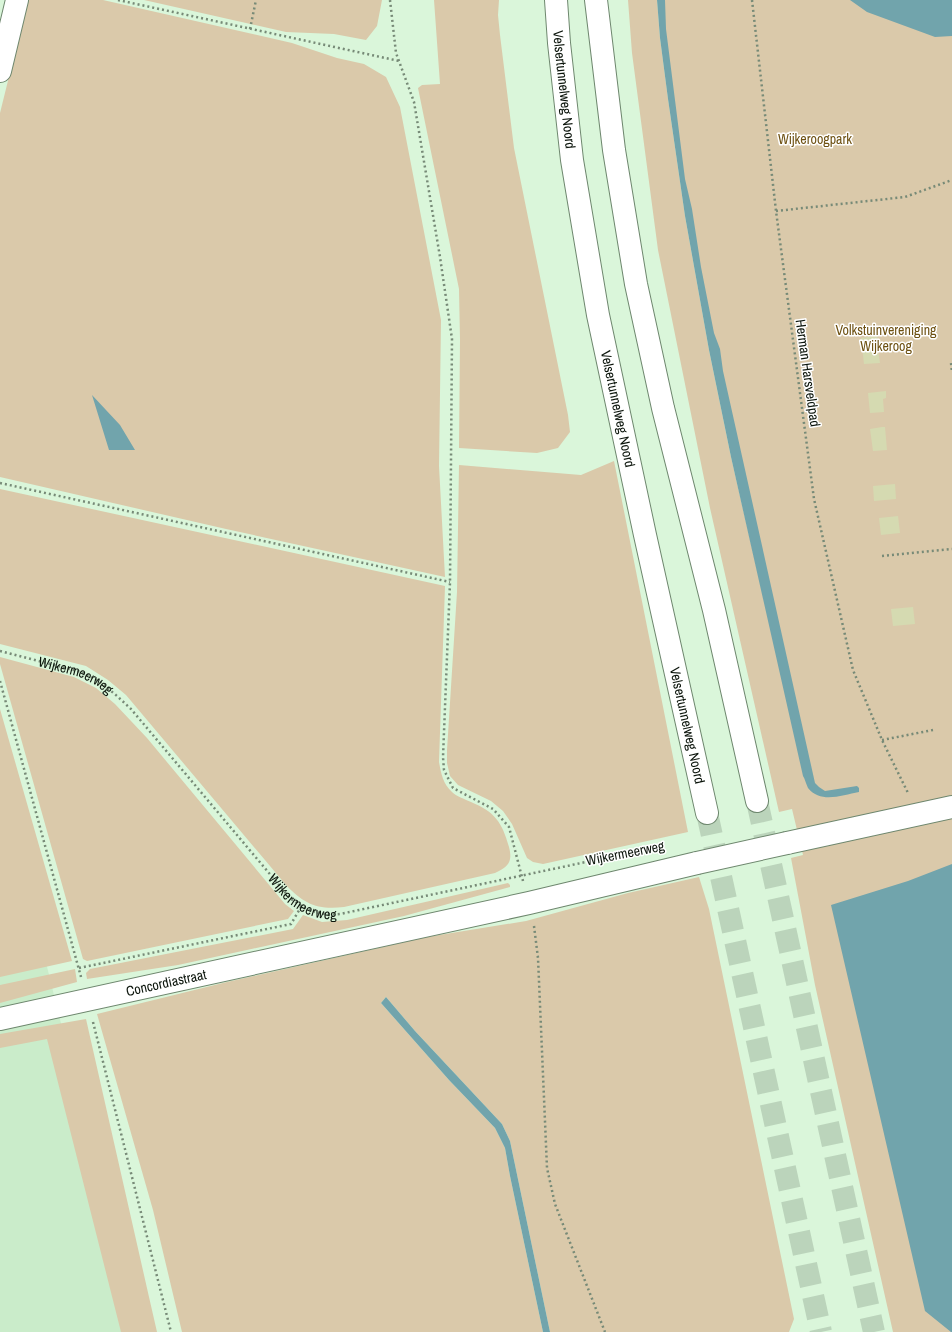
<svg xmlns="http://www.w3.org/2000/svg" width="952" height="1332" font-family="'Archivo Narrow',sans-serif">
	<rect width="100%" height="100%" fill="#daf6da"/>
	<path fill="#caecca" d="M0 776 137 1332H0Z"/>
	<path fill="#dac9aa" d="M28 0H103L292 43 337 58 364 64 386 77 400 107 441 320 439 466 445 577 226 529 0 477V113Z
		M144 0H382L377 26 366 40 334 34 286 32Z
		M434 0H499L498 15 500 35 514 148 568 415 570 432 558 448 537 453 459 448 460 340 459 289 418 88 422 85 440 84Z
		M628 0H657L660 38 668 99 685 216 709 350 731 457 782 678 688 223 661 0H952V1332H893L815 985 791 858 803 855 792 809 779 812 710 508 658 250 632 53Z
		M614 461 688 832 543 864 533 862 527 858 512 824 503 811 491 801 458 785 450 776 447 763V750L457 592 459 465 581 475Z
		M0 489 445 586 439 762C441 773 443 784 452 792 457 797 465 799 471 802 495 812 502 822 509 847 513 862 508 867 495 873L344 907C317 910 304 904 286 885L126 695 108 680 86 666 0 644Z
		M0 657 74 677 96 688 115 704 147 738 285 904 294 911 288 919 87 961 83 959 0 664Z
		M0 709 72 961 0 977Z
		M699 877 709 909 794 1319 789 1332H550L510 1141 502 1124 415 1031 386 997 381 1003 449 1080 495 1128 505 1148 510 1176 543 1332H182L153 1210 97 1014 227 982 427 937 526 921 628 893Z
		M508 883 510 885V887L404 916 178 965 87 979 86 973 90 969 293 929 303 915 322 922 347 920Z
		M75 969 77 982 0 1003V985Z
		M86 1019 149 1297 157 1332H121L47 1039 0 1048V1034Z"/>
	<path fill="#71a4ac" d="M657 0H665L666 29 685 179 692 209 701 267 714 333 720 349 723 371 815 783 819 787 825 791 857 786 859 788V792C842 795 821 804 808 788 806 784 805 779 803 776L731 457 709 350 685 216 668 99 660 38Z
		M850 0H952V36L935 37 867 12Z
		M92 395 120 425 135 450H109Z
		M952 864V1332H951L925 1311 831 905 908 881Z
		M386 997 415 1031 502 1124 510 1141 550 1332H543L510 1176 505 1148 495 1128 449 1080 381 1003Z"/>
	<path fill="#d5dab1" d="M877 336 878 343H881L882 350H878L880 363 864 364 861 338Z
		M886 391V398L883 399 884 412 870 413 868 393Z
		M882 427H885L887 450 873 451 870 429Z
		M895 484 896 499 874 501 873 486Z
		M898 516 900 533 881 535 879 518Z
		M913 607 915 624 893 626 891 609Z"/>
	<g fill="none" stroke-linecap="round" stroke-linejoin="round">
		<path stroke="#bbd4bb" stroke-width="22" stroke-dasharray="22 11" stroke-linecap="butt" d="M757 801 874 1332
			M707 813 821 1332"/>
		<g stroke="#6e876e" stroke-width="24">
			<g id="minor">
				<path d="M0 71 17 0"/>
				<path d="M787 843 952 807"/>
				<path id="s2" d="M0 1019 529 903 697 863"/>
			</g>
		</g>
		<g stroke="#6e876e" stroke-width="24">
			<g id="highway">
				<path id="s3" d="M556 0 559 43 572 160 598 315 645 535 707 813"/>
				<path d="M596 0 614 150 636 284 663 408 714 610 757 801"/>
			</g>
		</g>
		<g stroke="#778a77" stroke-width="2.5" stroke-dasharray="2 3" stroke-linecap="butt">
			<path d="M118 0 399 61"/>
			<path d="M390 0 396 53 414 102 440 257 452 339 450 582 443 757 444 770 453 788 493 809 509 827 523 881"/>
			<path d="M752 0 776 211 814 499 853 670 882 740 908 793"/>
			<path d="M250 29 256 0"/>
			<path d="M776 211 905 197 952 180"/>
			<path d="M951 363 952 372"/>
			<path d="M0 483 450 582"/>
			<path d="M882 556 952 549"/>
			<path id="s1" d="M0 651 81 672 99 681 117 696 131 709 290 898C305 910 321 916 340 914L638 851"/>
			<path d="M0 681 81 977"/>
			<path d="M882 740 933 730"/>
			<path d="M534 926 538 958 547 1168 555 1204 605 1332"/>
			<path d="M79 968 291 924 301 907"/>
			<path d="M93 1022 171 1332"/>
		</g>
		<use href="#minor" stroke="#fff" stroke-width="22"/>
		<use href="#highway" stroke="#fff" stroke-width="22"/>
		<g stroke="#6e876e" stroke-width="24" stroke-linecap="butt">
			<path id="minor-bridge" d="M697 863 787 843"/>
		</g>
		<use href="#minor-bridge" stroke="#fff" stroke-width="22"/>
	</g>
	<g text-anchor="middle" stroke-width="3" stroke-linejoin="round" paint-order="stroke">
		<g font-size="14" fill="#0c150c" stroke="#fff">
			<text dy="5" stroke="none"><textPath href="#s3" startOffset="90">Velsertunnelweg Noord</textPath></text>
			<text transform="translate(808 373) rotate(82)" y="5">Herman Harsveldpad</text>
			<text dy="5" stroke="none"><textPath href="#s3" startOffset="414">Velsertunnelweg Noord</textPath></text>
			<text dy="5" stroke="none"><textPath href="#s1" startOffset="80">Wijkermeerweg</textPath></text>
			<text dy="5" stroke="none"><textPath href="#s3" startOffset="738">Velsertunnelweg Noord</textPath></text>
			<text transform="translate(625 853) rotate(-11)" y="5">Wijkermeerweg</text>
			<text dy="5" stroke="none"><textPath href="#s1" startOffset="404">Wijkermeerweg</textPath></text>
			<text dy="5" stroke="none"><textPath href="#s2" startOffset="170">Concordiastraat</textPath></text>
		</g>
		<g font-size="14" fill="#6d5011" stroke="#fff">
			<text x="815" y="144">Wijkeroogpark</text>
			<text x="886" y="335">Volkstuinvereniging<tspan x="886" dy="16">Wijkeroog</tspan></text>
		</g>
	</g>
</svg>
